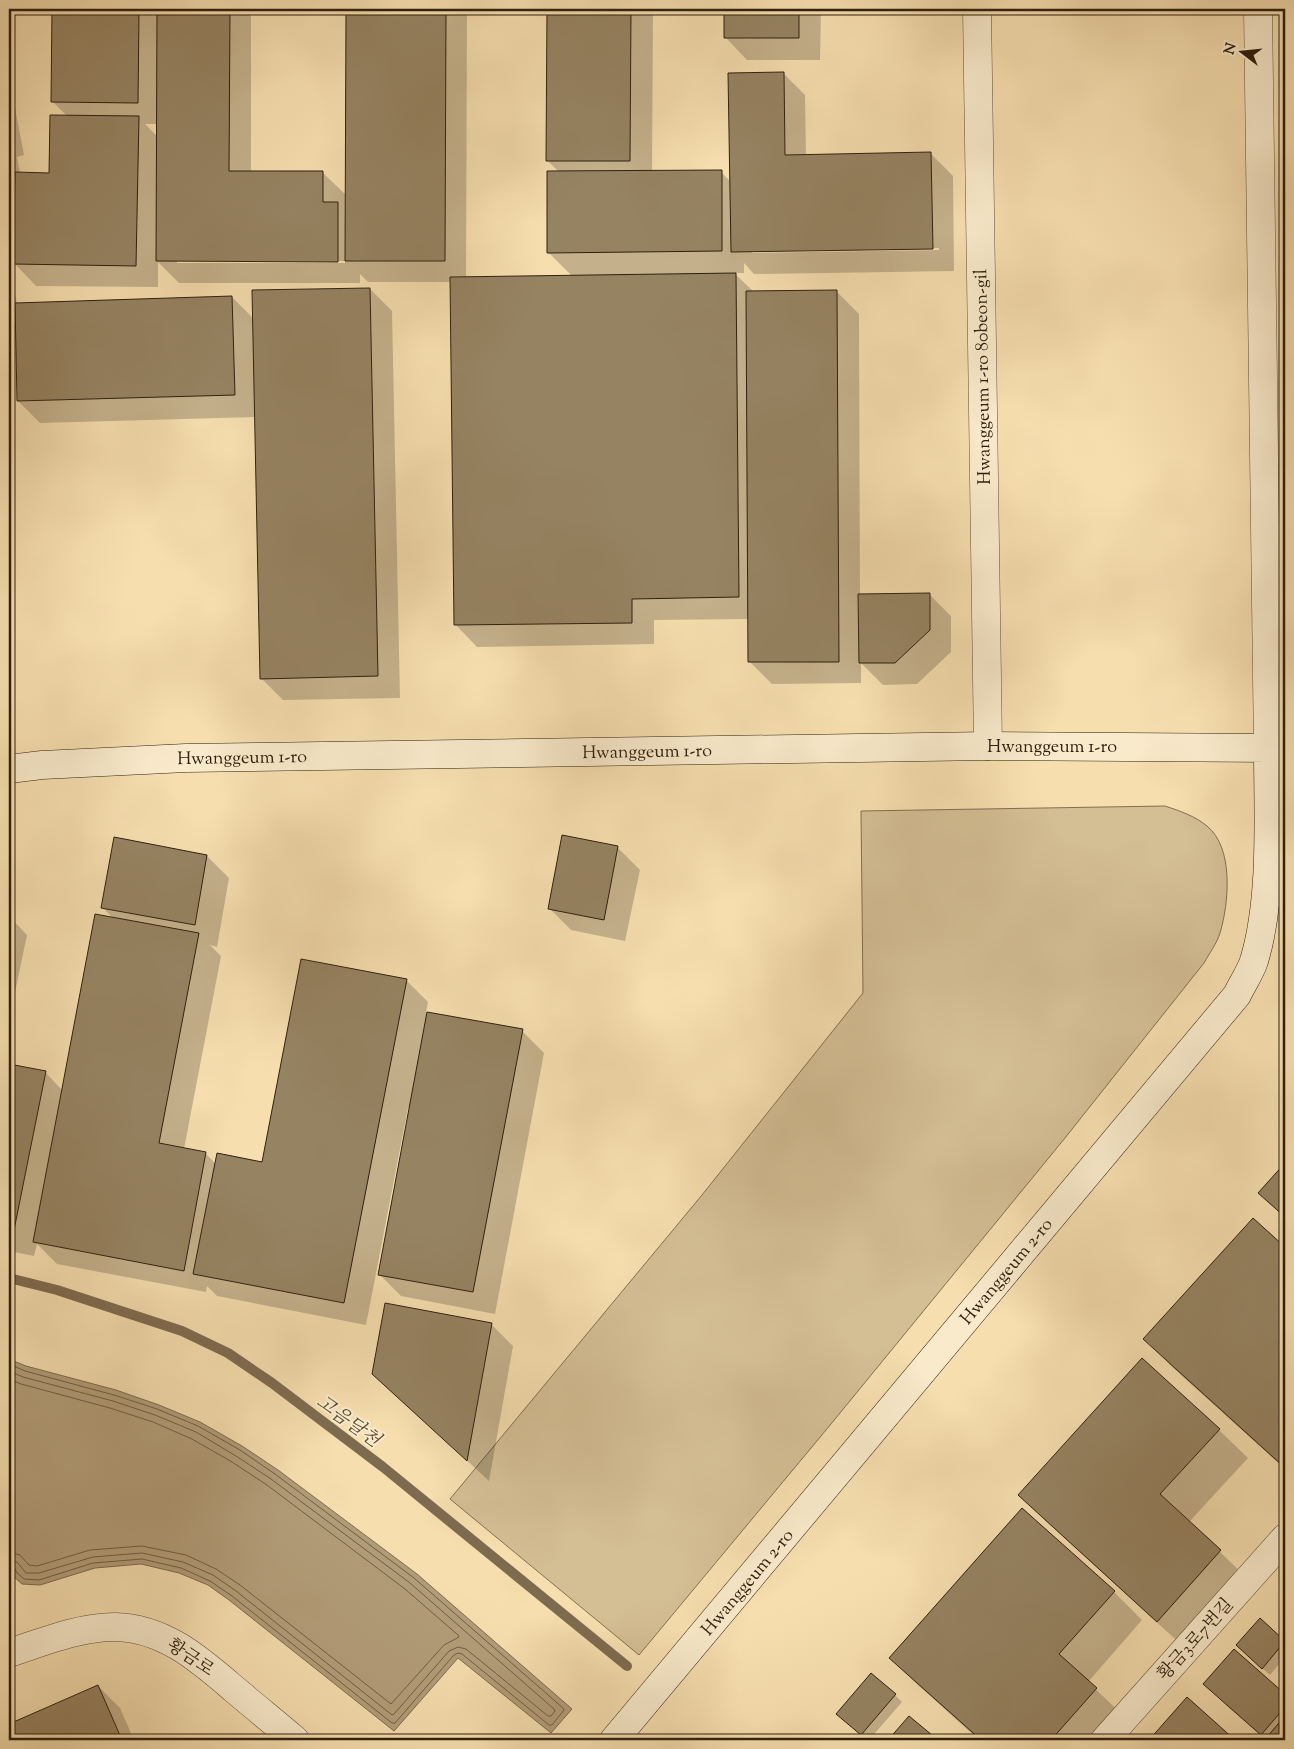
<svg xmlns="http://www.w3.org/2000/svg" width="1294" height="1749" font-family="'Sorts Mill Goudy','Noto Serif KR',serif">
	<rect width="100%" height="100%" fill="#f6deaf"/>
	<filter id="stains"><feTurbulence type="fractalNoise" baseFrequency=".004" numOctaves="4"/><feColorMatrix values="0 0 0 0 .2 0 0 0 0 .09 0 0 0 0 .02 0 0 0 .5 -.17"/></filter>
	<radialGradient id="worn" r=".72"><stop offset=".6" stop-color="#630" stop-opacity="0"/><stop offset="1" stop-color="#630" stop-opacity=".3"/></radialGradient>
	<path fill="#d4be94" stroke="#826f52" d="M1165 806C1180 811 1195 816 1207 826 1234 848 1229 903 1220 933 1217 943 1209 954 1204 963L1065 1138 831 1424 639 1655 450 1499 702 1195 863 993 861 811Z"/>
	<path fill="#b29d79" stroke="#7e6b4f" d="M9 1359 26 1366 116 1390 159 1405 200 1422 242 1446 278 1470 417 1574 572 1709 551 1733 458 1658 394 1731 229 1600 208 1585 179 1573 141 1564 95 1568 40 1585 22 1584 12 1575 9 1561Z"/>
	<path fill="#0003" fill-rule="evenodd" d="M54 9H251V172H322L347 196V9H467L466 278 572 276 548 252 560 173 547 160 548 9H653L652 172H721L731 182 783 73 805 95 806 156 931 154 953 176 954 271 754 274 744 263V273H734L754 292H837L859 314 860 596 929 594 951 616V652L917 684 883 685 861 663V683L772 684 750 662 749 619 654 620V644L477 647 455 624 451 282H368L360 274V283H179L158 262V287L36 286 14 263 16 178 11 179 14 196 9 197V77L24 155 17 157 20 174H50L67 116 52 101ZM145 124H158V137ZM939 248V250L752 253V251ZM177 260 345 261V263H177Z
		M725 9H821L820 60H747L725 37Z
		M9 263 17 304 232 297 254 319 370 289 392 311 400 698 283 700 261 678 256 417 40 423 18 401 16 303 9 305Z
		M563 836 618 848 640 870 625 941 571 930 549 908Z
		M115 838 207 856 229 878 217 947 210 945 221 956 184 1149 205 1153 216 1164H263L406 980 428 1002 426 1013 522 1031 544 1053 495 1314 401 1296 379 1274 410 1108H408L366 1325 217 1296 207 1286 206 1292 57 1264 37 1244 34 1256 9 1251V1065L45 1072 63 1091 113 918 102 907Z
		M9 916 27 935 9 1021Z
		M1285 1165V1218L1260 1193Z
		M1253 1219 1285 1249V1469L1173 1368 1145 1339Z
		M491 1324 513 1346 489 1481 373 1373Z
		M1219 1430 1248 1458 1189 1522 1249 1580 1186 1649 1048 1523 1019 1495Z
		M1114 1592 1142 1620 1088 1682 1125 1717 1105 1740H979L919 1686 890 1658Z
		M1260 1620 1285 1643V1657L1270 1675 1244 1652Z
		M1234 1651 1285 1696V1740H1266L1227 1706 1205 1684Z
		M98 1686 120 1708 134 1740H9V1726Z
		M895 1695 902 1702 869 1740 845 1721Z
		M1187 1699 1233 1740H1151Z"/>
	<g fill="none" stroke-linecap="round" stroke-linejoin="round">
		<path stroke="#705e44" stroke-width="1" d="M9 1364 25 1371 114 1395 157 1409 198 1426 240 1450 275 1474 414 1578 563 1708 564 1710 552 1725H549L462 1654 458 1653 454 1655 395 1723H392L232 1596 210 1581 181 1568 142 1559 93 1563 39 1580 24 1579 17 1573 14 1567 9 1566
			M9 1371 23 1377 113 1401 155 1415 196 1432 236 1456 271 1479 410 1583 554 1709 555 1711 551 1716H548L466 1649 458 1647 449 1651 394 1714 392 1715 236 1591 213 1575 183 1562 142 1553 93 1557 39 1573H26L17 1562 9 1560
			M9 1379 21 1384 110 1408 153 1422 192 1439 232 1462 267 1485 405 1589 458 1635 459 1637 444 1645 391 1704 240 1585 216 1569 186 1555 142 1546 90 1550 37 1566 29 1565 20 1555 9 1552"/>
		<path stroke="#7e6b4f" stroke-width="10" d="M9 1278 57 1290 182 1331 228 1353 272 1383 383 1467 627 1666"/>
	</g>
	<path fill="#968362" stroke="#2f200f" d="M52 9H139L138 103 51 102Z
		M157 9H230L229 171H323V202H338V262L156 261Z
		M346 9H446L445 261H345Z
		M547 9H631L630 161H546Z
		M724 9H799V38H724Z
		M784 72 785 155 931 152 933 249 731 252 728 73Z
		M50 115 139 116 136 266 13 264 15 172 49 173Z
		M722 170V251L547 253V171Z
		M736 273 739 597 632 599V623L454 625 450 277Z
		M370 288 378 676 260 679 252 290Z
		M837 290 839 662H748L746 291Z
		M232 296 235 395 17 401 15 303Z
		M930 593V630L895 663H859L858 594Z
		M562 835 618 846 604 920 548 909Z
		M114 837 207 855 195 925 101 908Z
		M95 914 199 933 159 1143 206 1152 184 1271 33 1242Z
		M301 959 407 979 344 1303 193 1274 217 1153 262 1162Z
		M427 1012 523 1029 473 1292 378 1275Z
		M9 1064 46 1071 13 1235 9 1234Z
		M1285 1163V1217L1258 1193Z
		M1253 1218 1285 1247V1468L1143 1339Z
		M385 1303 492 1323 467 1461 372 1374Z
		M1142 1358 1220 1429 1160 1494 1221 1550 1157 1622 1018 1495Z
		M1022 1508 1115 1591 1059 1654 1097 1688 1051 1740H981L889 1658Z
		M1260 1618 1285 1641 1262 1669 1236 1645Z
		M1234 1649 1285 1694V1707L1261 1735 1203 1684Z
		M871 1673 896 1694 861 1735 836 1714Z
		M98 1685 122 1740H9V1724Z
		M1187 1697 1235 1740H1149Z
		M909 1716 938 1740H888Z
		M1285 1716V1740H1269L1266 1738Z"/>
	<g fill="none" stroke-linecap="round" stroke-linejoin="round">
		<g stroke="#615037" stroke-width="29">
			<path id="street" d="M977 9 988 746
				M1258 9 1268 749
				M9 1653C43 1642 79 1627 115 1627 164 1628 199 1659 234 1689 254 1706 275 1723 295 1740
				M1105 1740 1285 1538"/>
		</g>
		<g stroke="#2f200f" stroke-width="29">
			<path id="secondary" d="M9 769 42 765 186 758 988 746 1285 748
				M614 1740 1237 995C1242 984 1250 973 1254 961 1273 898 1268 815 1268 749"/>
		</g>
		<use href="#street" stroke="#f9eacb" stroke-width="28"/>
		<use href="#secondary" stroke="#f9eacb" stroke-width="28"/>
	</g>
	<g text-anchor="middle" stroke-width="4" stroke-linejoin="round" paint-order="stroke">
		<g font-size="18" fill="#2f200f" stroke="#f9eacb">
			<text transform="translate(982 377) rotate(-91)" y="6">Hwanggeum 1-ro 80beon-gil</text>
			<text x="1052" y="752">Hwanggeum 1-ro</text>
			<text transform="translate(647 751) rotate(-1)" y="6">Hwanggeum 1-ro</text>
			<text transform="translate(242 757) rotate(-1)" y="6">Hwanggeum 1-ro</text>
			<text transform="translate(1006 1271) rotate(-50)" y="6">Hwanggeum 2-ro</text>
			<text transform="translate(747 1582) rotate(-50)" y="6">Hwanggeum 2-ro</text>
			<text transform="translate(1195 1639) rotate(-48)" y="6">황금3로7번길</text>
			<text transform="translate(191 1657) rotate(34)" y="6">황금로</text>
		</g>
		<g font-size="19" font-style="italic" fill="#5d4c34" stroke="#f9eacb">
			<text transform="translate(349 1420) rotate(36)" y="7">고음달천</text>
		</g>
	</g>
	<rect width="1294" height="1749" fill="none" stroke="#f6deaf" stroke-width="30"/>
	<rect x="10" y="10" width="1274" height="1729" fill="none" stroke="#2f200f" stroke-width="2.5"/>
	<rect x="15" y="15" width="1264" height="1719" fill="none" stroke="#2f200f"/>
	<g transform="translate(1242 52) rotate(286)" stroke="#f9eacb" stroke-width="4" paint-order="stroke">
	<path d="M0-4L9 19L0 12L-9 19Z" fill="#2f200f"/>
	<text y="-8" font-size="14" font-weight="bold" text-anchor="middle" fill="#2f200f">N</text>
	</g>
	<rect width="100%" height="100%" filter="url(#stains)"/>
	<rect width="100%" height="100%" fill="url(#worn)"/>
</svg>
